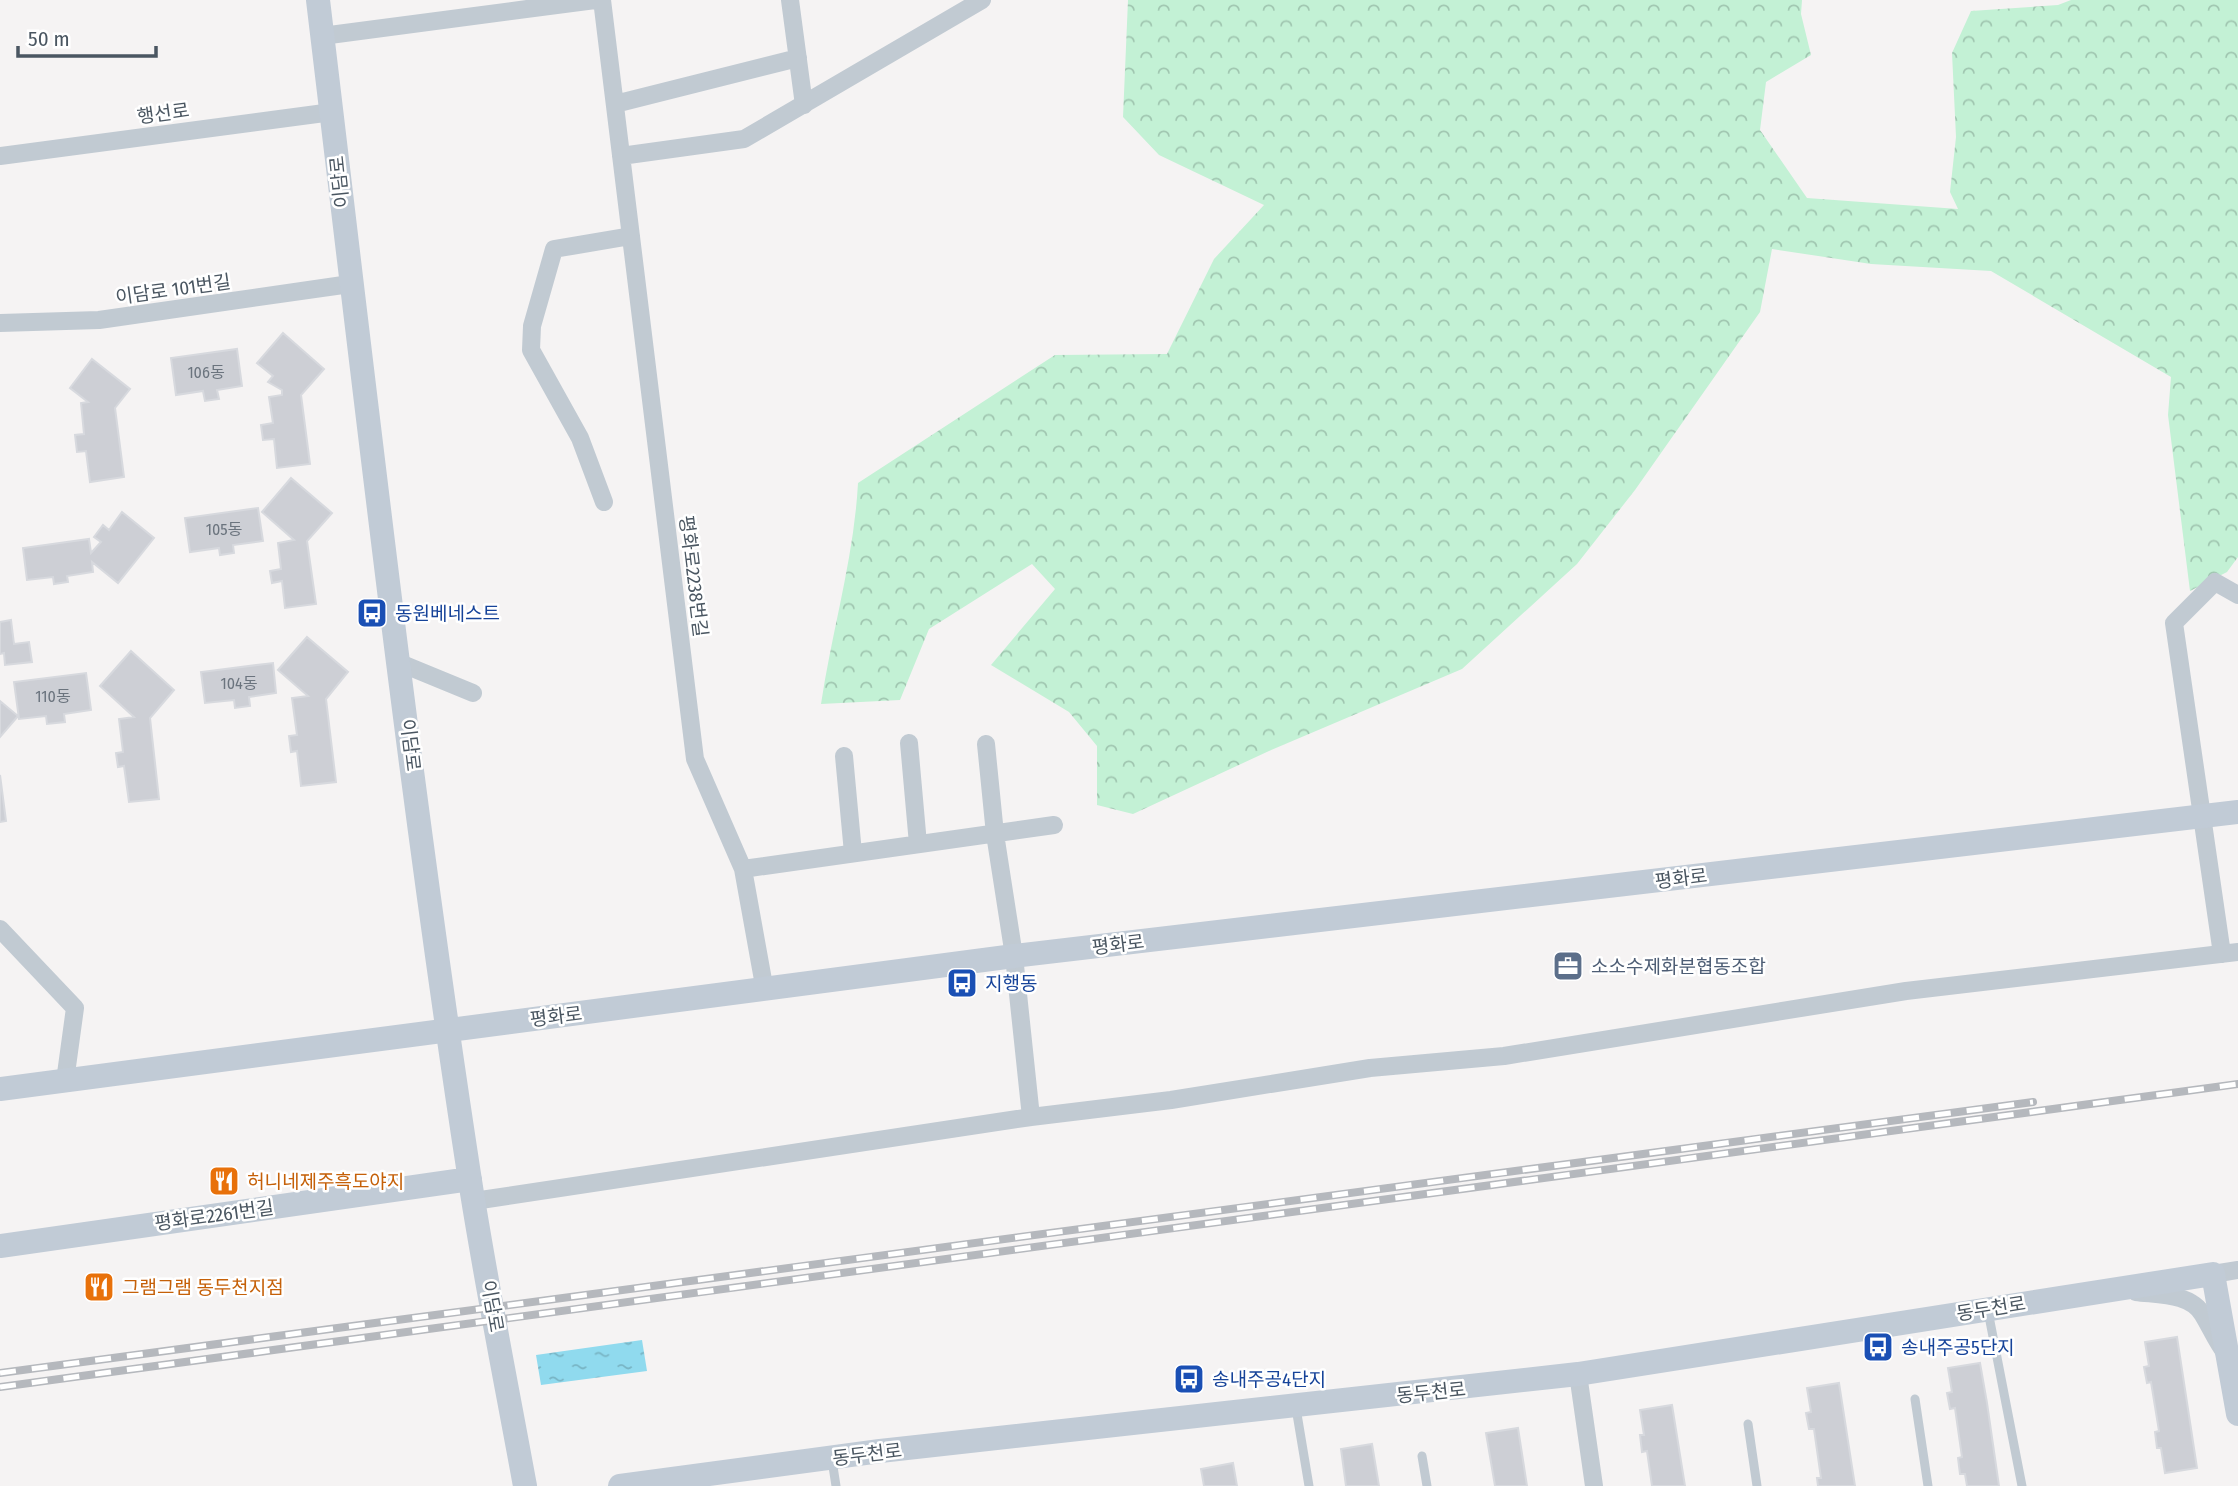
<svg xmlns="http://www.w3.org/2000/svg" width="2238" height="1486" font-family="'Fira Sans Condensed','Noto Sans KR',sans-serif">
	<defs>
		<pattern id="forest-crowns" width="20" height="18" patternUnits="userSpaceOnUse" patternTransform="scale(1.75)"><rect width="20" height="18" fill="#c3f1d5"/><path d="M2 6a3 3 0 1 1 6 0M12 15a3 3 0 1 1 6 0" fill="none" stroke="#a0c6b0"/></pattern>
		<pattern id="water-ripples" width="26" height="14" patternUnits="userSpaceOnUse" patternTransform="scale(1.75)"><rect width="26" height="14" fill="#90daee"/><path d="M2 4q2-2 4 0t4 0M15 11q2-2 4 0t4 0" fill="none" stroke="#78b4c4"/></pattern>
	</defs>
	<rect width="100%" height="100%" fill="#f5f3f3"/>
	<path fill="url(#forest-crowns)" d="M1128 0H1802L1801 14 1811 55 1766 82 1760 130 1807 198 1958 209 1950 192 1956 137 1952 53 1971 11 2058 5 2071 0H2238V557L2227 572 2190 591 2168 415 2171 377 1991 271 1871 264 1772 249 1760 312 1635 490 1577 564 1462 669 1269 751 1133 814 1097 805V746L1069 712 991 665 1055 589 1032 564 929 629 900 700 821 704C832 630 854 558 858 483L1055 355 1167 354 1214 259 1264 205 1159 155 1123 117Z"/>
	<path fill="url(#water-ripples)" d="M642 1340 647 1371 541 1385 536 1355Z"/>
	<path fill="#cdcfd5" stroke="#d7d9de" stroke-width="2" d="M283 333 324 369 301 395 310 464 277 468 274 439 263 440 261 425 273 423 269 397 282 395V390L268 382 273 376 257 363Z
		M237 349 242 386 217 390 219 399 205 401 203 391 176 395 171 358Z
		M92 359 130 389 115 408 124 477 90 482 86 451 77 452 75 435 84 434 81 403 88 402 70 388Z
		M291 478 332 513 307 541 316 604 285 608 282 581 272 583 270 571 281 569 278 543 294 540 262 512Z
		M258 508 263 541 233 545 234 553 220 555 219 548 190 552 185 518Z
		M122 512 154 538 118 583 92 562 93 572 67 576 68 582 54 584 53 577 27 580 23 548 89 539 91 553 101 542 94 537 103 525 109 530Z
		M11 620 14 644 29 642 32 662 5 665 4 653 0 654V622Z
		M307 637 348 672 326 699 336 782 301 786 297 751 291 752 289 736 297 735 292 698 308 696 278 670Z
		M131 651 174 690 150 718 159 799 129 802 124 766 118 767 116 753 123 752 119 719 134 717 100 686Z
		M273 663 276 693 249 697 250 706 235 708 234 700 205 703 201 672Z
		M86 673 91 710 64 714 65 722 47 724 46 716 19 719 14 682Z
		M0 701 18 716 0 737Z
		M0 775 6 821 0 822Z
		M2177 1337 2197 1468 2165 1473 2161 1448H2157L2155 1432 2159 1431 2151 1382 2147 1383 2144 1367 2149 1366 2145 1342Z
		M1980 1363 1987 1403 1999 1486H1967L1965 1474H1960L1958 1458 1962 1457 1955 1408 1950 1409 1947 1393 1952 1392 1948 1368Z
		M1839 1383 1855 1486H1818L1817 1478H1821L1814 1429H1809L1806 1413 1811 1412 1807 1388Z
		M1672 1405 1685 1486H1652L1647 1451 1642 1452 1640 1435H1644L1640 1410Z
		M1518 1428 1527 1486H1495L1486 1433Z
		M1372 1444 1379 1486H1346L1341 1449Z
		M1233 1463 1237 1486H1204L1201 1469Z"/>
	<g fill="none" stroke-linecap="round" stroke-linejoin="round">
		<path stroke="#c1cad2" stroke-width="9" d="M1988 1311 2022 1486
			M1915 1399 1928 1486
			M1296 1408 1309 1486
			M1748 1424 1757 1486
			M1422 1456 1427 1486
			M832 1460 836 1486"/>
		<path stroke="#c1cad2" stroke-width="18" d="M602 0 695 759 743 869 765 991
			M790 0 804 105
			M322 36 595 0
			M615 104 798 58
			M0 156 332 112
			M621 156 744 139 982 0
			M0 323 99 320 350 284
			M604 502 580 438 531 350 532 326 554 249 631 236
			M400 663 473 693
			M909 743 918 844
			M986 744 995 834 1014 956 1031 1117 1171 1100 1370 1068 1504 1056 1906 991 2238 952
			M844 756 853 853
			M743 869 1054 825
			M0 929 75 1008 65 1081
			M2222 954 2174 623 2215 582 2238 595
			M474 1201 1031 1117
			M2213 1274 2238 1270
			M2136 1292C2158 1295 2191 1293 2203 1315 2211 1328 2216 1341 2226 1354
			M1578 1374 1594 1486"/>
		<path stroke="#c1cbd6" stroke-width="24" d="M318 0C365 392 409 784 469 1174 485 1278 506 1382 525 1486
			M0 1089 1014 956 2238 812
			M0 1246 470 1179
			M620 1486 880 1451 1578 1374 2213 1274 2238 1414"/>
		<g stroke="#b5b8bd" stroke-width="8">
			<path id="rail" d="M0 1373 2033 1102
				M0 1387 2238 1084"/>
		</g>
		<use href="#rail" stroke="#fff" stroke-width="5" stroke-dasharray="16" stroke-linecap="butt"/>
	</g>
	<defs>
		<g id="bus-square" transform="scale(1.575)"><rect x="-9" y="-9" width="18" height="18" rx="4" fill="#1a4fb4" stroke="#fff"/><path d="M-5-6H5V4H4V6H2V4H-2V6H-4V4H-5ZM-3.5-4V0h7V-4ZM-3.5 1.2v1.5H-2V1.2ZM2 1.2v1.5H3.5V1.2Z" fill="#fff"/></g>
		<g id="office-square" transform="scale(1.575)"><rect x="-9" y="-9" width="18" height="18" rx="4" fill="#5c6f8a" stroke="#fff"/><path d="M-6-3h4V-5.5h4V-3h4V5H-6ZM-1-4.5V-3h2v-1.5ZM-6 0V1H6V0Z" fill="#fff"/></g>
		<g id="restaurant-square" transform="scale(1.575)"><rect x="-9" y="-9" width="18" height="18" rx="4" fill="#e8710a" stroke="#fff"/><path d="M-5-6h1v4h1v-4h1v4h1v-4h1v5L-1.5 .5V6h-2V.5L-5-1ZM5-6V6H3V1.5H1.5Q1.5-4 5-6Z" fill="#fff"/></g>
	</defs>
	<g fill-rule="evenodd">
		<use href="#bus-square" x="372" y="613"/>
		<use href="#office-square" x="1568" y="966"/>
		<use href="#bus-square" x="962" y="983"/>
		<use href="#restaurant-square" x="224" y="1181"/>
		<use href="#restaurant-square" x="99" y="1287"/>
		<use href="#bus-square" x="1878" y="1347"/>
		<use href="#bus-square" x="1189" y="1379"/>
	</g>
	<g text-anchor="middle" stroke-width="5" stroke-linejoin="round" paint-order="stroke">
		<g font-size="16" fill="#6b747e">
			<text x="206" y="378">106동</text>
			<text x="224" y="535">105동</text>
			<text x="239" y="689">104동</text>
			<text x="53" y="702">110동</text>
		</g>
		<g font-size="19" fill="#4a5661" stroke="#fff">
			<text transform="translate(163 113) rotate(-8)" y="7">행선로</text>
			<text transform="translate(339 182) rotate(-96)" y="7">이담로</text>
			<text transform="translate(173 289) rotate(-8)" y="7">이담로 101번길</text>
			<text transform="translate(694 576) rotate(83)" y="7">평화로2238번길</text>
			<text transform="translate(411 745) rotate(83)" y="7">이담로</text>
			<text transform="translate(1681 878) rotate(-7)" y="7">평화로</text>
			<text transform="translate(1118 944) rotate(-7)" y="7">평화로</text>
			<text transform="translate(556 1016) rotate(-7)" y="7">평화로</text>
			<text transform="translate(214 1215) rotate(-8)" y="7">평화로2261번길</text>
			<text transform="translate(493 1306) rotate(80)" y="7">이담로</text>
			<text transform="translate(1991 1308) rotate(-9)" y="7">동두천로</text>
			<text transform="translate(1431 1392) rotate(-6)" y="7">동두천로</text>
			<text transform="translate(867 1454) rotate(-7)" y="7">동두천로</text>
		</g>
		<g font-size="19" fill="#164399" stroke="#fff" text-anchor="start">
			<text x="395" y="620">동원베네스트</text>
			<text x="985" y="990">지행동</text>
			<text x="1901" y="1354">송내주공5단지</text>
			<text x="1212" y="1386">송내주공4단지</text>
		</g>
		<g font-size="19" fill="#4e5e75" stroke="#fff" text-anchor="start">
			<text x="1591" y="973">소소수제화분협동조합</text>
		</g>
		<g font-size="19" fill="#c56008" stroke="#fff" text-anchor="start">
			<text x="247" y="1188">허니네제주흑도야지</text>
			<text x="122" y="1294">그램그램 동두천지점</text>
		</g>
	</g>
	<path d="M18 46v10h138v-10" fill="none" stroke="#4a5661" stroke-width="3.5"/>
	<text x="28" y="46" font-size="21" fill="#4a5661" stroke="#ffffff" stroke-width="5" paint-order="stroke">50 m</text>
</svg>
